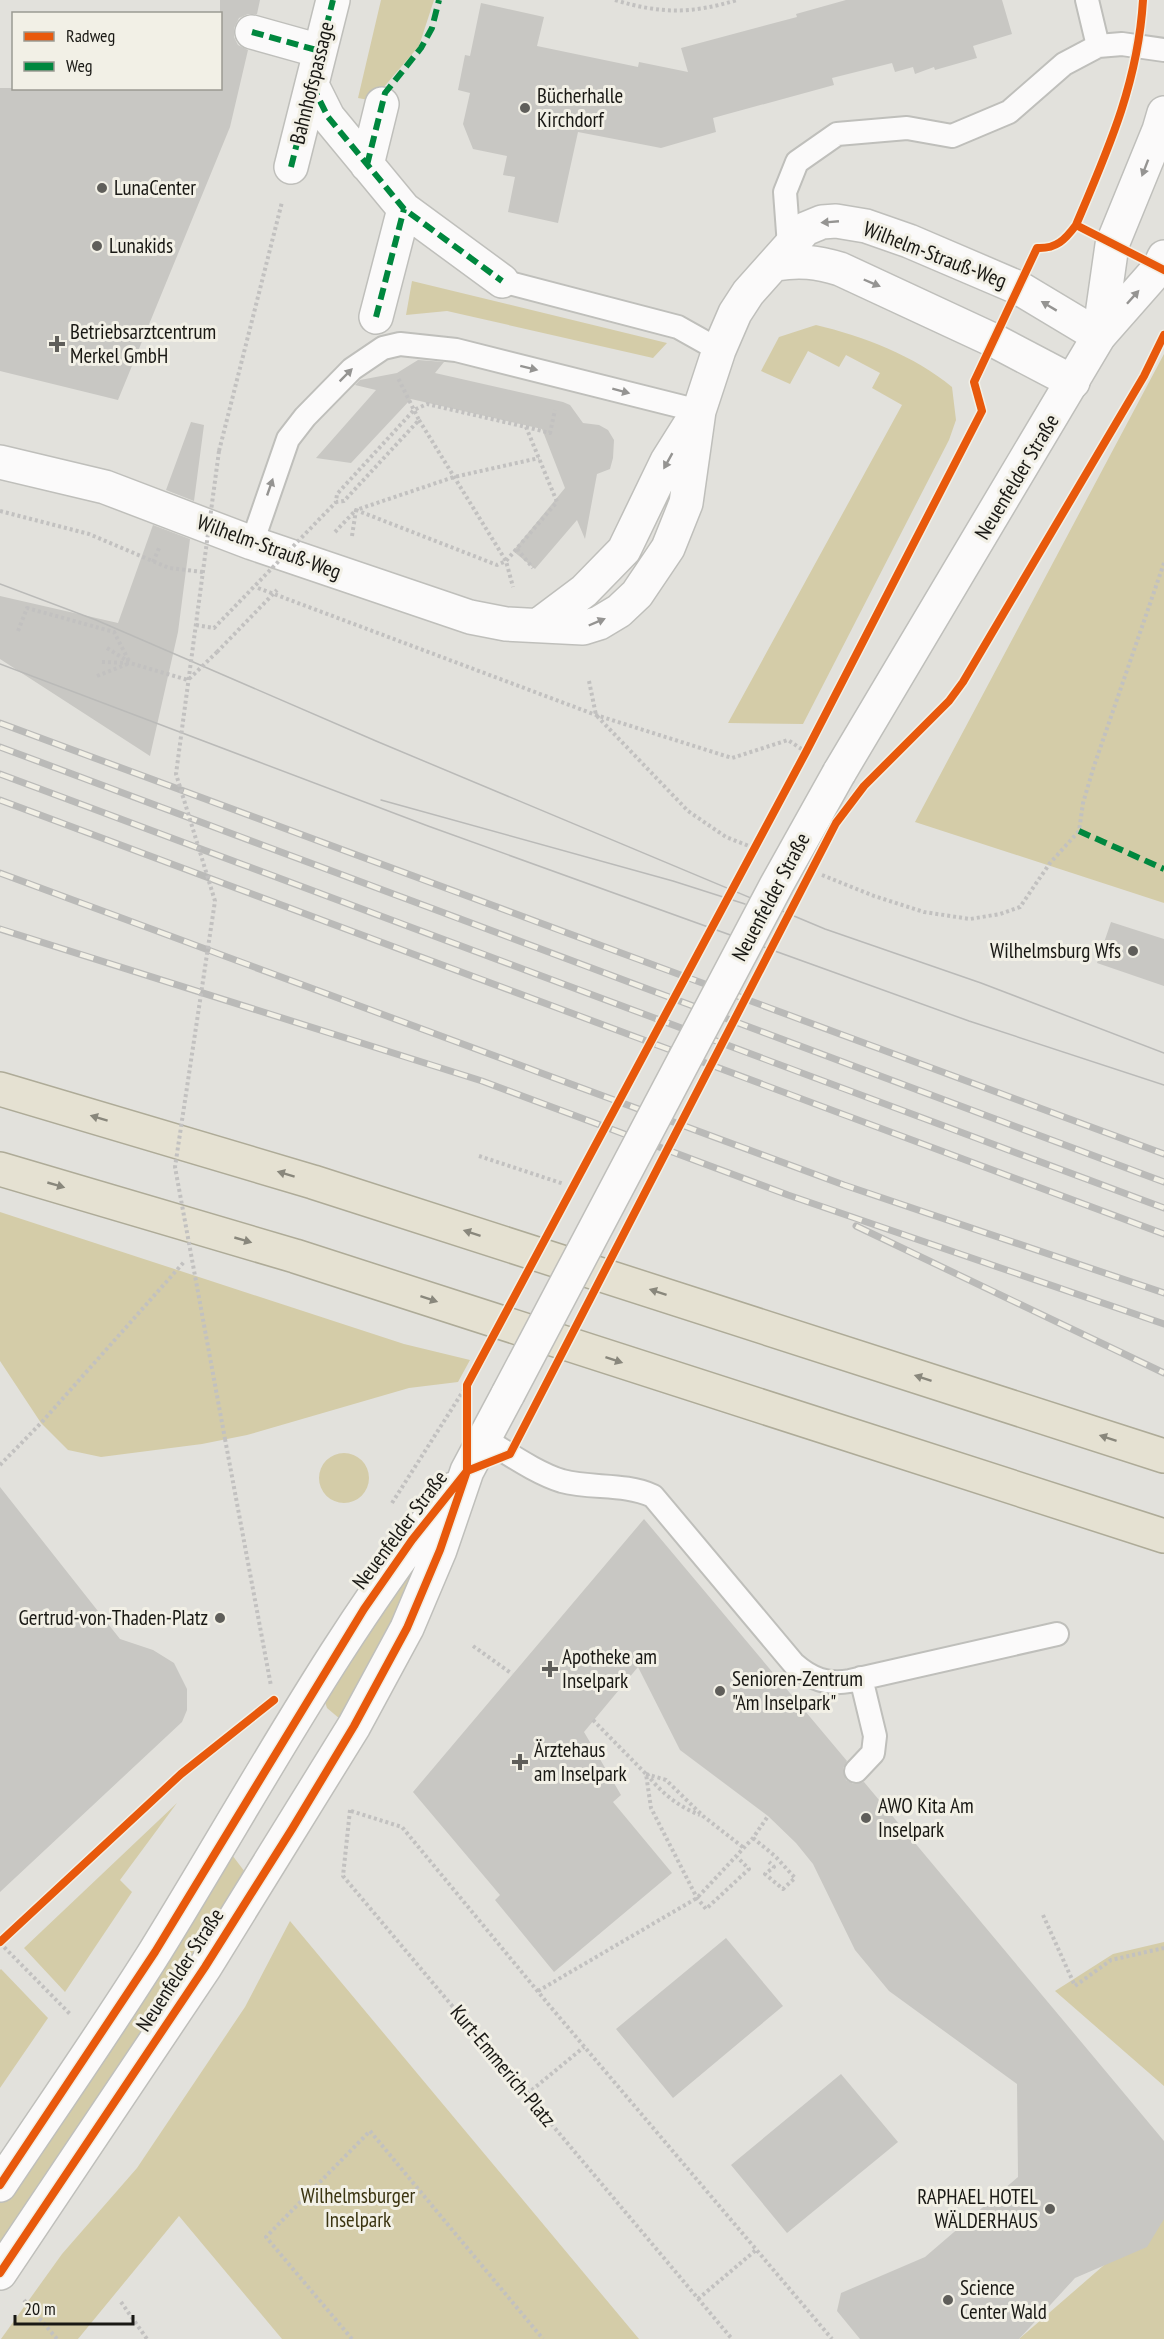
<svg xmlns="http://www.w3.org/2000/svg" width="1164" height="2339" font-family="'PT Sans Narrow',sans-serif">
	<rect width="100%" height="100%" fill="#e2e1dc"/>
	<path fill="#d4cca8" d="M381 0H434L419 46 383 88 379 102 358 98Z
		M412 281 667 343 653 358 447 311 406 315Z
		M816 325C863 336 915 356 952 387L956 420 949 440 803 724 728 723 902 405 872 388 880 373 846 355 839 367 808 351 790 384 761 371 779 337Z
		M1164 354V903L915 822Z
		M0 1212 404 1344 470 1360 458 1382 409 1388 247 1435 202 1444 101 1457 68 1450 41 1423 0 1361Z
		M319 1478a25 25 0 1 1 50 0a25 25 0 1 1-50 0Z
		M415 1554 423 1556 385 1638 340 1719 327 1708 323 1696Z
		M177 1803 120 1880 132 1892 65 1992 24 1948Z
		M229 1851 248 1876 0 2250V2201Z
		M290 1921 639 2339H282L179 2216 78 2339H1L62 2254 137 2168 245 2007Z
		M1164 1942V2086L1055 1991 1113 1954Z
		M1 1969 48 2018 0 2088V1970Z
		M1164 2213V2339H1019Z"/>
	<path fill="#c8c7c3" d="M220 0H260L257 14H248L239 18 234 28V37L238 45 248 50 230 127 118 400 0 371V88H220Z
		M846 0H1002L1012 34 973 46 977 58 935 70 934 67 915 74 913 67 895 72 892 63 832 78 834 85 713 118 716 132 661 148 578 132 558 223 508 212 515 177 503 175 507 156 473 149 463 124 470 93 458 90 465 55 470 56 481 3 544 17 537 46 638 67 639 62 688 72 681 48 797 17 796 14Z
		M418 360 444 362 435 373 563 402 570 405 583 423 599 425 608 430 614 440 613 458 610 469 597 474 585 539 577 520 535 569 513 551 565 488 542 429 411 399 351 463 316 458 376 390 355 385 360 380 397 373Z
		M191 422 204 425 194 501 166 490Z
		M153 525 190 539 178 632 150 756 0 659V596L118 623Z
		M1111 922 1164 939V986L1097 963Z
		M0 1487 120 1639 153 1650 174 1663 187 1689V1710L182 1722 0 1892Z
		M644 1519 847 1761 843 1768 846 1780 853 1784 864 1782 1164 2141V2219L1147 2247 1075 2278 1019 2339H860L837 2311 841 2293 925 2257 1018 2177 1017 2084 889 1991 855 1950 813 1864 796 1843 768 1816 680 1750 638 1667 584 1732 621 1795 613 1802 672 1873 554 1972 495 1900 500 1895 413 1792Z
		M726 1938 783 2006 673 2098 616 2029Z
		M841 2074 898 2142 787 2233 731 2165Z"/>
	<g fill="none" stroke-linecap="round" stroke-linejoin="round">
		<g stroke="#bfbfbb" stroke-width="26">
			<path id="lane" d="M1087 0 1098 46
				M789 246 785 192 797 162 837 134 907 128 952 136 1009 112 1064 64 1098 46 1122 44 1164 50
				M502 281 678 327 719 350
				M252 543 288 439 305 417 352 369 383 348 400 344 456 350 699 411
				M484 1439C508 1453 536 1473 562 1481 592 1489 624 1483 653 1496L794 1664C811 1679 827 1685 850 1681L1057 1634
				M856 1771 873 1753 875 1736 861 1678"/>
		</g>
		<g stroke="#bfbfbb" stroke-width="36">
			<path id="street" d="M252 32 320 51
				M312 85 328 117 404 209 502 281
				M367 165 382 104
				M291 167 333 0
				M776 264C800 260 817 262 840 269L995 341 1073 382
				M376 317 404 209
				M0 462 105 487 252 543 470 617 506 624 583 628 599 623 619 611 637 594 668 548 686 503 699 411 719 350 735 313 748 293 805 229 822 222 836 221 866 226 909 241 1019 288 1099 336
				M540 624 584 591 624 550 667 461 694 418"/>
		</g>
		<g stroke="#bfbfbb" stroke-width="36">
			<path id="secondary" d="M1099 336 1112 245 1159 130 1164 113
				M839 773 1099 336 1159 268 1164 257
				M0 2185C52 2107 106 2030 156 1950 252 1795 338 1632 453 1489
				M0 2273 205 1967 354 1726 407 1628 440 1550 467 1471 508 1394"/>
		</g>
		<g stroke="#aeab98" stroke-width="36">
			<path id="highway" d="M0 1089 313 1182 1164 1456
				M0 1169 295 1256 1164 1536"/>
		</g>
		<path stroke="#c2c1c0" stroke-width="4" stroke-dasharray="3 3" stroke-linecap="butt" d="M615 0C661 14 691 14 737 0
			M419 420 506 561 513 587
			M526 427 550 433 555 410
			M219 451 282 202
			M0 511 89 534 169 568 203 572
			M335 532 356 510 497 565 506 561 557 502 526 427 427 404 414 410 337 494 336 502 344 501 419 420 398 378
			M352 536 356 510 454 477 539 458
			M517 549 533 568
			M153 562 160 546
			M258 588 596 715 732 758 788 740 806 752
			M18 631 27 608 114 632 130 663
			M107 648 129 662
			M217 652 277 590
			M97 676 130 663
			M589 681 596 715 688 811 726 837 754 848
			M822 875 874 896 924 912 970 919 1000 914 1020 907 1050 863 1079 831 1083 803 1094 766 1164 563
			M479 1156 564 1184
			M225 1439 271 1686
			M0 1465 41 1423 184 1262
			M392 1503 467 1385
			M473 1646 512 1674
			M593 1720 646 1774 651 1808 697 1898 706 1909 749 1869 737 1857
			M646 1774 666 1780 703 1816 744 1848
			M647 1774C660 1792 679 1807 700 1815
			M350 1810 343 1876 732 2339
			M351 1811 402 1827 549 2005 832 2339
			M753 1838 775 1856 795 1878 783 1889 765 1874 774 1867 769 1862
			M1043 1915 1075 1986 1111 1960 1164 1948
			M0 1942 181 1774 250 1719
			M0 1943 71 2015
			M538 1991 697 1898 753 1838 768 1816
			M527 2094 584 2047
			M698 2299 756 2250
			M24 2300 57 2339
			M121 2302 147 2339
			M352 2339 266 2237 370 2131 543 2339"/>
		<use href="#lane" stroke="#fbfafa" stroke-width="22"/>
		<use href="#street" stroke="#fbfafa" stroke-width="33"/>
		<use href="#secondary" stroke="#fbfafa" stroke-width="33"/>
		<use href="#highway" stroke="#e5e1d2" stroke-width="33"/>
		<path stroke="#babab8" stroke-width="1.5" d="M0 584 96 620 376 741 825 929 981 983 1164 1053
			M0 664 428 826 969 1021 1164 1085
			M381 800 673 881 745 904"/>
		<g stroke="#babab8" stroke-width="7">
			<path id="rail" d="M0 723 1164 1154
				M0 747 1164 1182
				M0 774 1164 1208
				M0 800 1164 1234
				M0 873 844 1185 1164 1293
				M0 929 482 1081 788 1195 1164 1324
				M856 1226 1164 1373"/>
		</g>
		<use href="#rail" stroke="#f2f0e6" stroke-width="4.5" stroke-dasharray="14" stroke-linecap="butt"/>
		<g stroke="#bfbfbb" stroke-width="36" stroke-linecap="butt">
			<path id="secondary-bridge" d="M508 1394 777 884 839 773"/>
		</g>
		<path stroke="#c2c1c0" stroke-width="4" stroke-dasharray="3 3" stroke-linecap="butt" d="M219 451 176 774 215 901 175 1167 225 1439
			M196 625 214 628 336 502
			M102 662 130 663 188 680 217 652"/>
		<use href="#secondary-bridge" stroke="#fbfafa" stroke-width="33"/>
		<path stroke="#00873e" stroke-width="6" stroke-dasharray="12 6" stroke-linecap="butt" d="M252 32 320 51
			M312 85 328 117 404 209 502 281
			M367 165 385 93 421 48 432 28 439 0
			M291 167 333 0
			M376 317 404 209
			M1079 831 1164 869"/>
		<g stroke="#f2f0e6" stroke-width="11">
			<path id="cycleway" d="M1076 225C1108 150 1138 83 1143 0
				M0 1942 181 1774 274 1700
				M0 2185 155 1952 364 1609 412 1540 467 1471 510 1454 836 823 864 786 949 701 963 682 1144 376 1164 335
				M0 2273 205 1967 292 1829 354 1726 407 1628 440 1550 467 1471V1385L806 752 982 411 974 382 1037 248C1056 249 1065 240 1076 225L1164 270"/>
		</g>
		<use href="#cycleway" stroke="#e8590c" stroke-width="8"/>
	</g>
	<defs><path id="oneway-solid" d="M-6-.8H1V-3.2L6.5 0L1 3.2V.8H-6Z" transform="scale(1.5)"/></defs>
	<g fill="#959492">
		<use href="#oneway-solid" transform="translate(1145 168) rotate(111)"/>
		<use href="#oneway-solid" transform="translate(830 222) rotate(175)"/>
		<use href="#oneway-solid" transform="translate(872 283) rotate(23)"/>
		<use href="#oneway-solid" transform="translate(1133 297) rotate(-48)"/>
		<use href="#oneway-solid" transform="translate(1049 306) rotate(-149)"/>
		<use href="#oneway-solid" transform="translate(529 368) rotate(14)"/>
		<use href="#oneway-solid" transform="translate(346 375) rotate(-45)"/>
		<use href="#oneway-solid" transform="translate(621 391) rotate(15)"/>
		<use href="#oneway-solid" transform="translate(668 461) rotate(119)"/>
		<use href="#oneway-solid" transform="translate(270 487) rotate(-71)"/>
		<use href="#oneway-solid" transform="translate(597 622) rotate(-23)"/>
	</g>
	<g fill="#89877c">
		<use href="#oneway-solid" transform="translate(99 1118) rotate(-163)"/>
		<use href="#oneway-solid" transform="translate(286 1174) rotate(-163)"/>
		<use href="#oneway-solid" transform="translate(56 1185) rotate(16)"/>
		<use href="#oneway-solid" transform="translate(472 1233) rotate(-162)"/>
		<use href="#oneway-solid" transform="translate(243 1240) rotate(16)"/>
		<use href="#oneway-solid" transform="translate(658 1292) rotate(-162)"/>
		<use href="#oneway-solid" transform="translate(429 1299) rotate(18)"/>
		<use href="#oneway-solid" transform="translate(614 1360) rotate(18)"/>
		<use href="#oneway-solid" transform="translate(923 1378) rotate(-162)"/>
		<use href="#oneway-solid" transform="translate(1108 1438) rotate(-162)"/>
	</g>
	<g fill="#5f5e5a" stroke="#f2f0e6" stroke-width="2">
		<circle cx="525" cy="108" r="6"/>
		<circle cx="102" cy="188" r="6"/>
		<circle cx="97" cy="246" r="6"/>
		<path d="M54 335h6v6h6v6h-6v6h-6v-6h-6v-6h6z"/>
		<circle cx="1133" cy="951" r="6"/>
		<circle cx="220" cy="1618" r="6"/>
		<path d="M547 1660h6v6h6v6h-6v6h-6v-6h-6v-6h6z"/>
		<circle cx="720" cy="1691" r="6"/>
		<path d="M517 1753h6v6h6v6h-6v6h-6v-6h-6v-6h6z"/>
		<circle cx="866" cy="1818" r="6"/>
		<circle cx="1050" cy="2209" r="6"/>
		<circle cx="948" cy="2300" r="6"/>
	</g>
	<g text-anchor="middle" stroke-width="6" stroke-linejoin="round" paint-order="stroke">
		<g font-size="21" fill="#191814" stroke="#f2f0e6">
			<text transform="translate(312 83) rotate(-76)" y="7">Bahnhofspassage</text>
			<text transform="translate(935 255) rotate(21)" y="7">Wilhelm-Strauß-Weg</text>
			<text transform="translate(1017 477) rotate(-59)" y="7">Neuenfelder Straße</text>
			<text transform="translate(269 547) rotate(20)" y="7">Wilhelm-Strauß-Weg</text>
			<text transform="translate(771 897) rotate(-62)" y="7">Neuenfelder Straße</text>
			<text transform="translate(400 1530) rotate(-53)" y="7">Neuenfelder Straße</text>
			<text transform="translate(180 1970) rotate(-57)" y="7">Neuenfelder Straße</text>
			<text transform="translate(503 2066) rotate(50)" y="7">Kurt-Emmerich-Platz</text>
		</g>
		<g font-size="21" fill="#191814" stroke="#f2f0e6" text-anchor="start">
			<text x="537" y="103">Bücherhalle<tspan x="537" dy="24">Kirchdorf</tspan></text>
			<text x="114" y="195">LunaCenter</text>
			<text x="109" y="253">Lunakids</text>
			<text x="70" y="339">Betriebsarztcentrum<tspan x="70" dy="24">Merkel GmbH</tspan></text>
			<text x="1121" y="958" text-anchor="end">Wilhelmsburg Wfs</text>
			<text x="208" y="1625" text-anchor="end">Gertrud-von-Thaden-Platz</text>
			<text x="562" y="1664">Apotheke am<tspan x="562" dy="24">Inselpark</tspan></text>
			<text x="732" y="1686">Senioren-Zentrum<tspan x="732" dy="24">"Am Inselpark"</tspan></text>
			<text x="534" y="1757">Ärztehaus<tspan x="534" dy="24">am Inselpark</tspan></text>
			<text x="878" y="1813">AWO Kita Am<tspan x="878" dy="24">Inselpark</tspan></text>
			<text x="1038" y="2204" text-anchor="end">RAPHAEL HOTEL<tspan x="1038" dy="24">WÄLDERHAUS</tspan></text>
			<text x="960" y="2295">Science<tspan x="960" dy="24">Center Wald</tspan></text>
		</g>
		<g font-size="21" fill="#3b3411" stroke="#f2f0e6">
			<text x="358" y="2203">Wilhelmsburger<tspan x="358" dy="24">Inselpark</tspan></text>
		</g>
	</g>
	<rect x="12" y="12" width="210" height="78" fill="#f2f0e6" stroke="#9b9a92" stroke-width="1.5"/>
	<rect x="24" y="32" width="30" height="9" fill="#e8590c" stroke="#9b9a92" stroke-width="1.5"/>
	<text x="66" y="42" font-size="18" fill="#191814">Radweg</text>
	<rect x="24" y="62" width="30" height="9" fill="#00873e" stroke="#9b9a92" stroke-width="1.5"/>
	<text x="66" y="72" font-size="18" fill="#191814">Weg</text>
	<path d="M15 2315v9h118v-9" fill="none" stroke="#191814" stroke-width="3"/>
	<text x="24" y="2315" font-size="18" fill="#191814" stroke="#f2f0e6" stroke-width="4.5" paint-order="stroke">20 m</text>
</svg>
